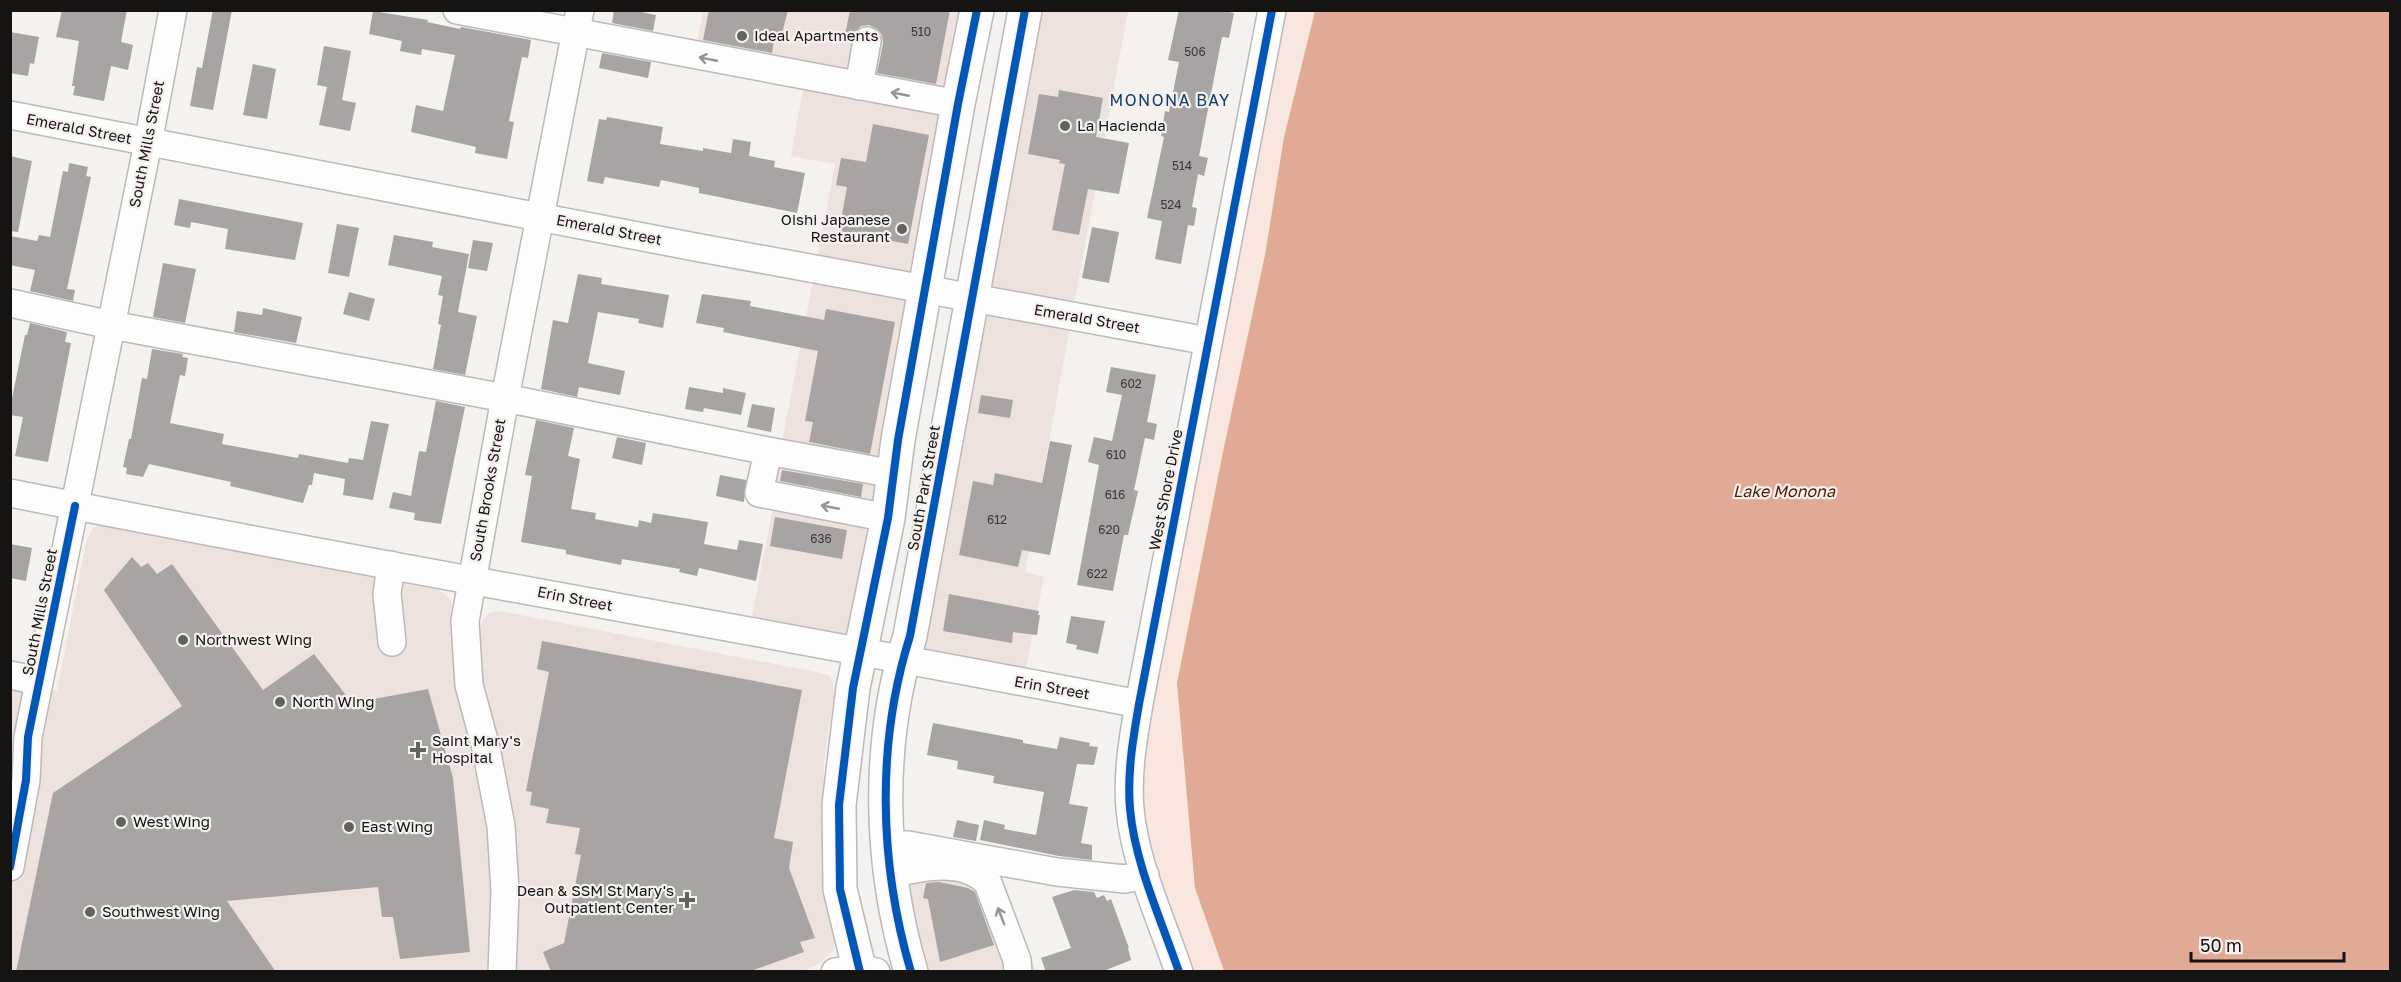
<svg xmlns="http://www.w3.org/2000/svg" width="2401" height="982" font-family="'Golos Text',sans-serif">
	<rect width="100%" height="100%" fill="#f5f1ef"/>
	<path fill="#ede2de" d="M703 11H977L860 652 749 631 775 497 759 493 780 452 835 164 791 156 804 83 694 56Z
		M1025 11H1128L1025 572 1044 577 1023 682 903 660Z
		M106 523 348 569 399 583 439 590 451 600 452 630 480 632 483 619 490 613 500 611 816 672 830 676 833 683 834 694 824 762 823 839 826 883 835 937 833 951 819 964 800 972 11 971 10 682 57 691 86 542 93 528Z
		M908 845 991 860 1036 971H911L906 953Z"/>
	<path fill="#f8e6df" d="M1283 11H1315L1284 137 1265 255 1195 888 1224 971H1179L1145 875 1132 749 1151 714Z"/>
	<path fill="#e0aa94" d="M1315 11H2390V971H1224L1195 888 1177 683 1223 452 1265 255 1284 137Z"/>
	<path fill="#a7a4a3" d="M62 10H127L121 42 133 45 128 70 111 66 104 101 73 95 75 86H72L79 41 56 37Z
		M213 10H232L213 110 190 106 197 67 202 68Z
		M614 10H631L656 15 653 31 612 23Z
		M709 10H788L780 41 774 40 772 53 703 40Z
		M850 10H950L936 84 877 73 883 44 882 35 877 29 869 25 861 26 852 36 845 35Z
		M1179 10H1220L1234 13 1229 38 1222 37 1199 156 1208 158 1204 176 1198 174 1192 207 1197 208 1194 226 1188 225 1181 264 1155 259 1162 221 1147 218 1164 137 1161 136 1165 111 1169 112 1179 62 1168 60Z
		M373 11 428 20 427 22 460 29 461 27 531 40 528 58 522 57 509 121 514 122 507 159 475 153 476 147 411 132 416 105 443 111 455 55 422 49 421 55 400 51 402 41 369 34Z
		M10 32 39 37 34 64 30 63 28 76 10 73Z
		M324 46 351 51 342 100 356 103 350 131 319 125 327 87 317 85Z
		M602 53 651 62 648 78 599 68Z
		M253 64 276 69 267 119 243 115Z
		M1059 90 1103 98 1096 137 1129 143 1119 194 1088 189 1079 235 1052 230 1065 164 1059 163 1060 160 1028 154 1039 94 1058 97Z
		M607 117 663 127 660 144 703 151V148L731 153 733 139 751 142 749 156 775 161 774 167 805 173 797 213 699 193V188L661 180 659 187 605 177 603 184 587 181 599 119 606 120Z
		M873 124 929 135 908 244 839 231 847 187 836 185 841 158 866 162Z
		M10 156 32 161 18 232 10 231Z
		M69 163 88 167 86 176 91 177 67 289 75 290 73 301 30 291 35 270 10 265V236L37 241 39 235 50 237 63 171 68 172Z
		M179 199 303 223 295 260 225 249 228 229 191 222 190 228 174 225Z
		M337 224 359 228 349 277 328 273Z
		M1092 227 1119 232 1109 283 1082 278Z
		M394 235 433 242 432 247 469 254 458 312 477 316 465 375 433 369 441 325 438 324 443 296 438 295 442 276 388 265Z
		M473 240 493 243 487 271 468 268Z
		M163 263 196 269 185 323 153 317Z
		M578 274 602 278 601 284 669 295 663 328 638 323 639 319 598 312 588 363 625 371 620 395 579 387 577 397 541 389 553 320 568 323Z
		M349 292 375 299 369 321 343 314Z
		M702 294 751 301 750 306 824 320 826 309 895 322 870 454 809 442 813 422 805 421 818 351 723 332 724 328 696 323Z
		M263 308 302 317 296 343 234 332 237 311 262 315Z
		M30 323 67 332 65 342 71 343 48 462 15 456 23 417 10 415V408L25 335H27Z
		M152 349 183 354 182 357 188 358 185 376 180 375 170 423 224 434 222 444 298 458 299 454 348 463 349 458 363 460 371 421 389 424 373 500 343 495 345 479 314 473 312 485H309L303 503 230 486 231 482 149 464 143 477 126 474 127 468 123 467 129 439H131L142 378 147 379Z
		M1111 367 1156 375 1147 422 1157 424 1154 440 1145 438 1134 490 1138 491 1128 535H1124L1113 591 1077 585 1099 465 1088 462 1094 437 1112 441 1122 395 1106 392Z
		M689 387 723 393V388L746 393 741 415 704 408 703 412 685 409Z
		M981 395 1013 400 1010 418 978 413Z
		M436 401 465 407 441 524 414 520 415 513 389 508 393 492 411 496 419 451 426 452Z
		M752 404 775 408 771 432 747 427Z
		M536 420 574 428 568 456 580 459 571 509 596 513 595 519 638 527 639 520 651 523 653 513 708 522 704 544 737 550 739 540 763 544 756 581 699 568 697 576 679 572 680 569 622 559 621 565 566 554V550L521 542 532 476 525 475Z
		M617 437 646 443 642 465 612 458Z
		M1050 441 1072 445 1050 555 1022 550 1018 567 959 555 973 481 993 485 995 473 1042 483Z
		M782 470 863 484 861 497 780 481Z
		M720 475 746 480 744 502 716 496Z
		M775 517 847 530 842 559 770 546Z
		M10 544 32 548 26 581 10 578Z
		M132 557 141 567 148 563 157 574 172 564 263 690 314 654 352 703 428 689 453 778 470 952 400 959 393 917H382L378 887 227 901 276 972H16L53 793 182 706 104 590Z
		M949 594 1039 611 1038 615H1040L1037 635 1013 632 1012 643 943 631Z
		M1071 616 1105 621 1098 654 1076 649 1077 645 1066 643Z
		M542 641 802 690 774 838 793 842 789 868 815 938 800 942 804 952 748 972H551L543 952 564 943 581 855 575 854 580 828 546 823 549 809 530 805 532 792 526 791 549 672 537 669Z
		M933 723 1023 740V743L1057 749 1060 737 1090 743 1089 746 1098 747 1094 765 1077 764 1069 804 1088 807 1081 843 1092 845V860L1059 856 980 840 984 820 1005 825 1004 829 1036 835 1044 792 993 783 994 776 957 769 958 761 927 755Z
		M957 820 979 825 976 841 953 837Z
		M939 882 968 888 975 892 994 945 940 962 928 899 923 898 926 883Z
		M1074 890 1094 892 1097 898 1104 895 1107 901 1111 899 1129 948H1128L1131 960 1101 972H1046L1041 958 1071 948 1052 897Z"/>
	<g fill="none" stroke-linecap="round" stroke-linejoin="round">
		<g stroke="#bcb9b7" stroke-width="30">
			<path id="minor" d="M457 10 958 104
				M859 86 867 41
				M10 115 695 247 1208 341
				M10 303 111 325 505 398 768 451 759 493 888 518
				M768 451 894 474
				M10 493C386 568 763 631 1139 704
				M391 565 387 594 392 642
				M10 675 39 681
				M887 845H908L1057 872 1125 879 1145 875
				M10 867 26 780 28 737 148 143 173 10
				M891 874C921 867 964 857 988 883L1017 960 1018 972
				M502 972 505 891 501 826 486 748 469 685 465 621 505 398 580 10
				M835 972 859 968 876 972
				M1179 972C1161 919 1135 864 1130 809 1127 773 1133 739 1139 704L1272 10"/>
		</g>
		<g stroke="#bcb9b7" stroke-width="36">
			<path id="major" d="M860 972 840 889 839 805 853 688 888 518 898 440 958 104 977 10
				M911 972C879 863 876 744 910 636L1025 10"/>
		</g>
		<use href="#minor" stroke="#fefdfd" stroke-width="27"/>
		<use href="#major" stroke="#fefdfd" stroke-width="33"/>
		<g stroke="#f8f0ec" stroke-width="11">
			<path id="cycleway" d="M10 867 26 780 28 737 75 506
				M860 972 840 889 839 805 853 688 888 518 898 440 958 104 977 10
				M911 972C879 863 876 744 910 636L1025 10
				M1179 972C1161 919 1135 864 1130 809 1127 773 1133 739 1139 704L1272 10"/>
		</g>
		<use href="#cycleway" stroke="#0057b8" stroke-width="8"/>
	</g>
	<defs><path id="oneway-shaft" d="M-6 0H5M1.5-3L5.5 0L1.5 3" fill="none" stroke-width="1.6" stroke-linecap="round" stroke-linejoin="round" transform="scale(1.5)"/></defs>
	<g stroke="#969493">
		<use href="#oneway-shaft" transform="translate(708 59) rotate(-169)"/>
		<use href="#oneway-shaft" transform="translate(900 94) rotate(-169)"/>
		<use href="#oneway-shaft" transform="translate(830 507) rotate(-169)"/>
		<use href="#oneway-shaft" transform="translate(1001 916) rotate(-111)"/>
	</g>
	<g fill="#64615f" stroke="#f8f0ec" stroke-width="2">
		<circle cx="742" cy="36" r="6"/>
		<circle cx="1065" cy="126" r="6"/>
		<circle cx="902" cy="229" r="6"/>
		<circle cx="183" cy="640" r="6"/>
		<circle cx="280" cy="702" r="6"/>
		<path d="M415 741h6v6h6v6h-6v6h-6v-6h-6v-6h6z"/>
		<circle cx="121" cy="822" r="6"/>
		<circle cx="349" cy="827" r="6"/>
		<path d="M684 891h6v6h6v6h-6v6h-6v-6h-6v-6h6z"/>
		<circle cx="90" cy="912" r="6"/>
	</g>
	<g text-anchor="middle" stroke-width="4.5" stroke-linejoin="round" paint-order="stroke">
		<g font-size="12" fill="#3a3836">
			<text x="921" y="36">510</text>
			<text x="1195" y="56">506</text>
			<text x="1182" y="170">514</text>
			<text x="1171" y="209">524</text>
			<text x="1131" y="388">602</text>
			<text x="1116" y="459">610</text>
			<text x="1115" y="499">616</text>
			<text x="997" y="524">612</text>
			<text x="1109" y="534">620</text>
			<text x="821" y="543">636</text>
			<text x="1097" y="578">622</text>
		</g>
		<g font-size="15" fill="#161412" stroke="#f8f0ec" text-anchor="start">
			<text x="754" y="41">Ideal Apartments</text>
			<text x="1077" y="131">La Hacienda</text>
			<text x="890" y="225" text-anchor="end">Oishi Japanese<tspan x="890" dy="17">Restaurant</tspan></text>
			<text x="195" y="645">Northwest Wing</text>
			<text x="292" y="707">North Wing</text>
			<text x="432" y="746">Saint Mary's<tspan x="432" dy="17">Hospital</tspan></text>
			<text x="133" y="827">West Wing</text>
			<text x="361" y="832">East Wing</text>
			<text x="674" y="896" text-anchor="end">Dean &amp; SSM St Mary's<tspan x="674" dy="17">Outpatient Center</tspan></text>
			<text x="102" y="917">Southwest Wing</text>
		</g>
		<g font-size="15" fill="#161412" stroke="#f8f0ec">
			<text transform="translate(79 129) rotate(11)" y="5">Emerald Street</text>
			<text transform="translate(147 144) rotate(-79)" y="5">South Mills Street</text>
			<text transform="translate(609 230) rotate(11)" y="5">Emerald Street</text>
			<text transform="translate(1087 319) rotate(10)" y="5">Emerald Street</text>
			<text transform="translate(924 488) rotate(-80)" y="5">South Park Street</text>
			<text transform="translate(488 490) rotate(-80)" y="5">South Brooks Street</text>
			<text transform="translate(1166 490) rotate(-79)" y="5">West Shore Drive</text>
			<text transform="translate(575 599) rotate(11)" y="5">Erin Street</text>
			<text transform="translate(40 612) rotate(-79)" y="5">South Mills Street</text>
			<text transform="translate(1052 688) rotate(10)" y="5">Erin Street</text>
		</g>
		<g font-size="16" letter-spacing="1.5" fill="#0e3f71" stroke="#f8f0ec">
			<text x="1170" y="106">MONONA BAY</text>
		</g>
		<g font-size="16" font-style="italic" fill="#4a1a05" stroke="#f8f0ec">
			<text x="1784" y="497">Lake Monona</text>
		</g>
	</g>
	<rect width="2401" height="982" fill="none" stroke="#161412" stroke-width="24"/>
	<path d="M2191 952v9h153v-9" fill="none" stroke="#161412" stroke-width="3"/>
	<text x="2200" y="952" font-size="18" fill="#161412" stroke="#f8f0ec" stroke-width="4.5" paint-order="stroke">50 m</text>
</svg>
